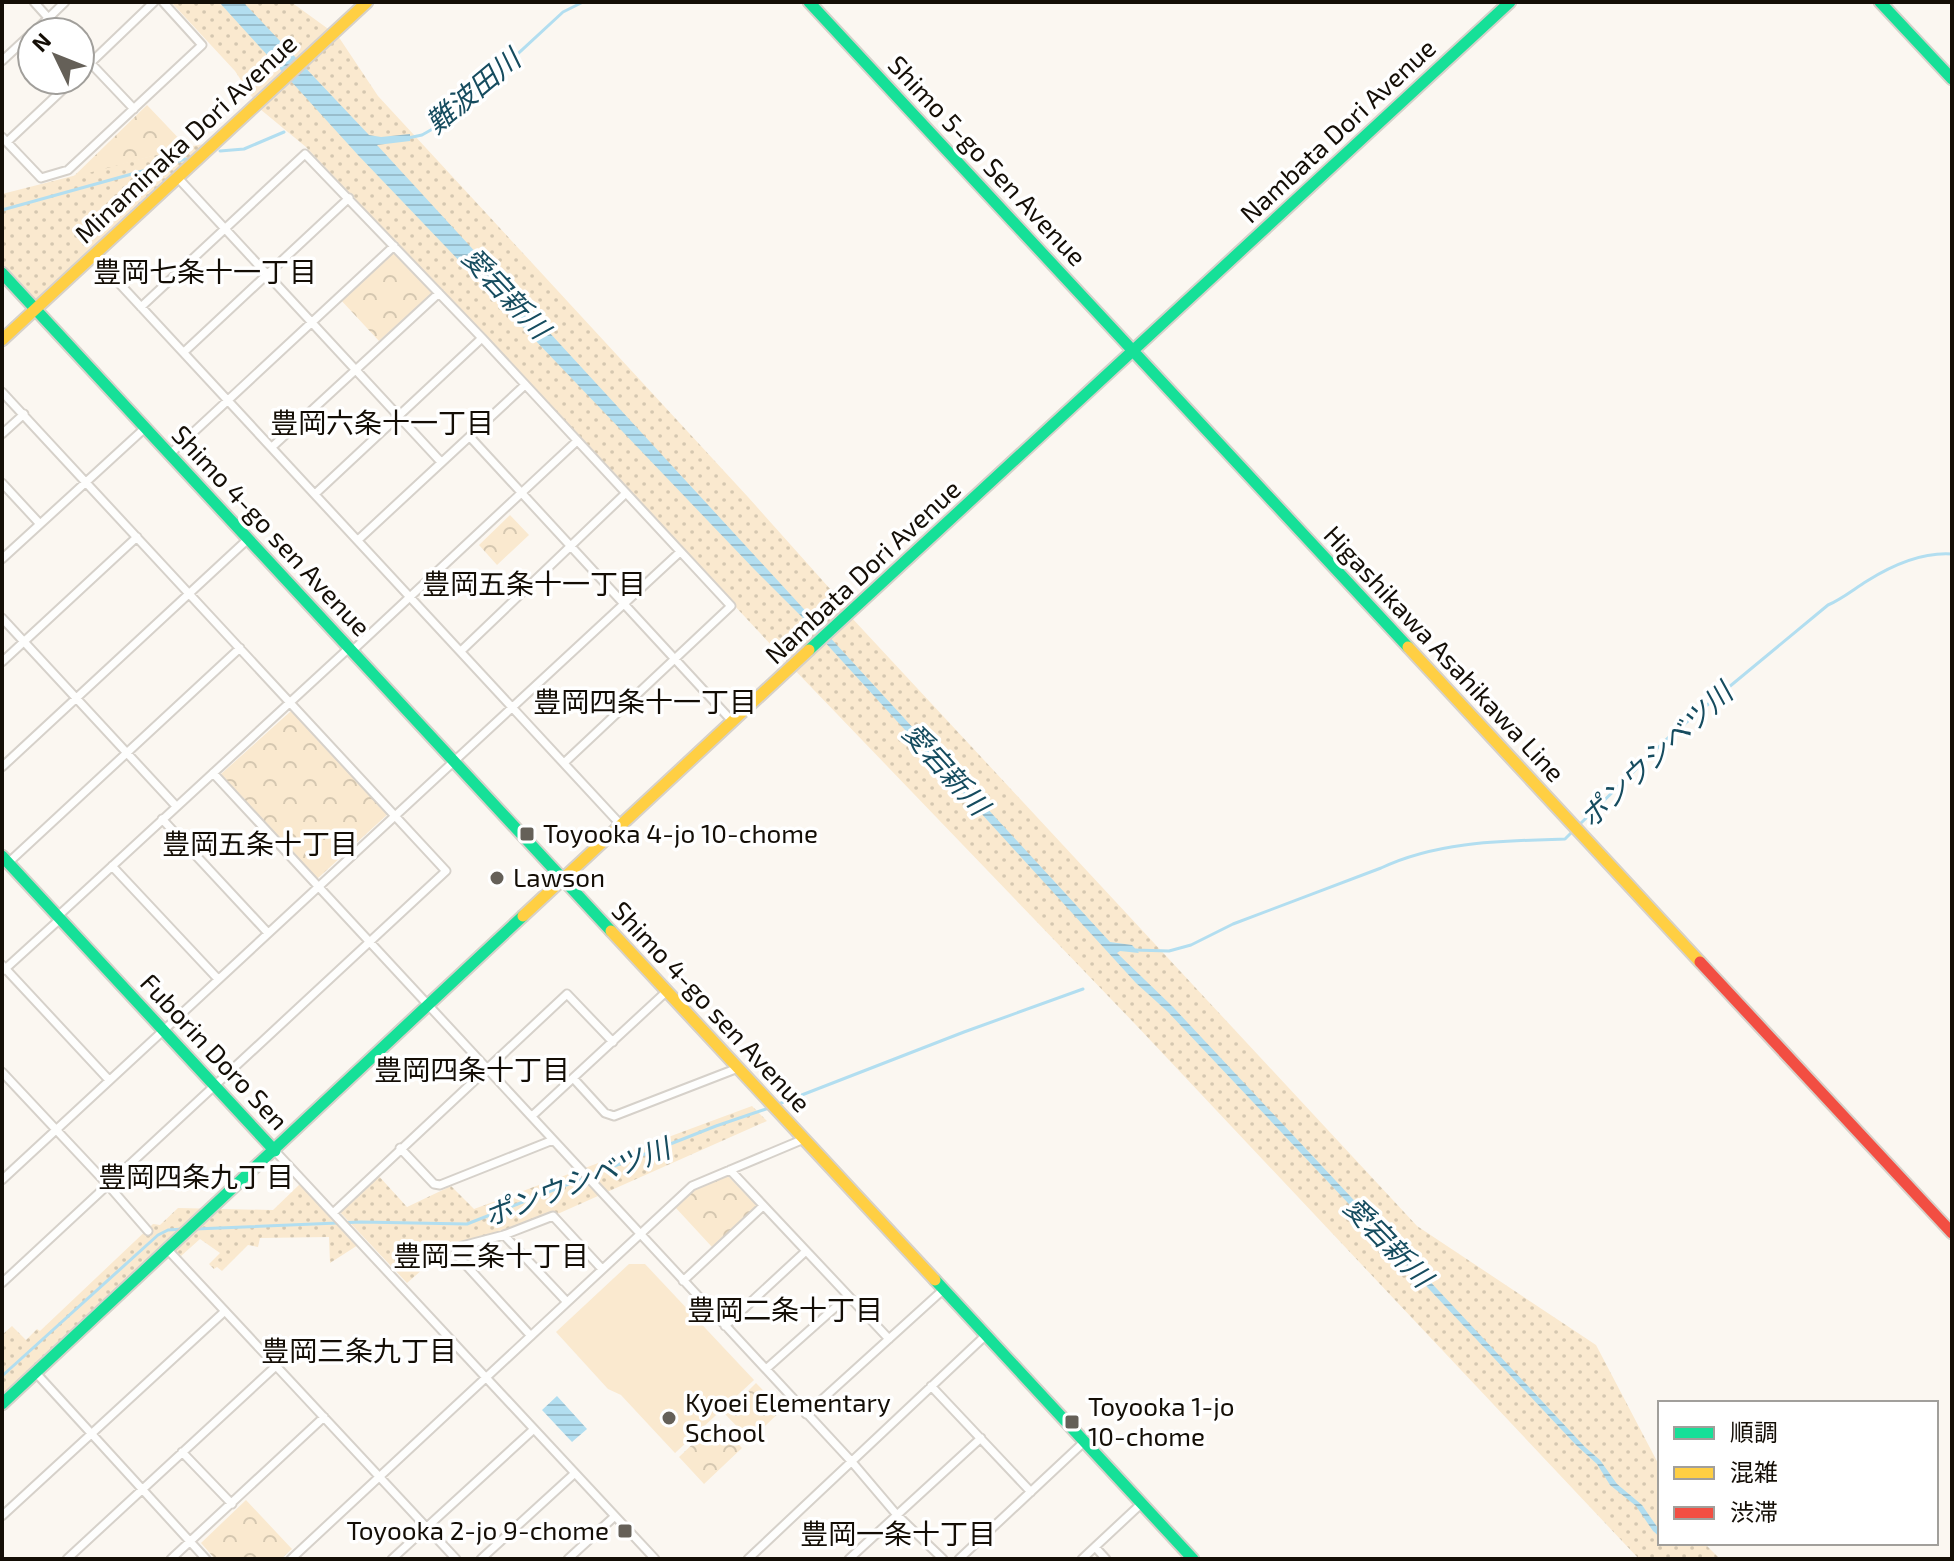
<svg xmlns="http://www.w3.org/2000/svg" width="1954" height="1561" font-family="'Exo 2','Noto Sans JP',sans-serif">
	<defs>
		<pattern id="grass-dots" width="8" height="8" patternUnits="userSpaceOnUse" patternTransform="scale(2)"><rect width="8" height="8" fill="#fae9cf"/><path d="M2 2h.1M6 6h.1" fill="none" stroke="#d5c7b0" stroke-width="1.8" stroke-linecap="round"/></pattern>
		<pattern id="forest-crowns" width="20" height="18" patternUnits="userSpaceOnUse" patternTransform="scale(2)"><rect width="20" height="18" fill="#fae9cf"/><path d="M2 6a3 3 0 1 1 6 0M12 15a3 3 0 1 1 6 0" fill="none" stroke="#d5c7b0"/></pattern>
		<pattern id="water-rules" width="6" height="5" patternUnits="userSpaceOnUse" patternTransform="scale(2)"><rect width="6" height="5" fill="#b2def0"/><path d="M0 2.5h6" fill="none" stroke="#98bdcc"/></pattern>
	</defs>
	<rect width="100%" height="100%" fill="#fbf7f1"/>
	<path fill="url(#grass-dots)" d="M171 2H291L338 36 378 96 748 497 848 609 851 617 1417 1226 1596 1345 1660 1467V1543H1704L1720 1559H1639L1136 1025 788 663 306 147 260 109 235 71Z
		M210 143 41 299H31L2 268V194L187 147Z
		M752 1106 767 1121 553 1216 462 1246 455 1253 447 1248 407 1283 338 1210 377 1174 407 1207 451 1186 474 1209Z
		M300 1184 358 1245 330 1263 329 1237 260 1238 258 1247 248 1245 222 1271 217 1267 214 1269 209 1264 220 1253 200 1239 181 1256 168 1250 2 1404V1335L12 1326 26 1340 37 1329 40 1331 153 1224 160 1225 178 1208 273 1210Z"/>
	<path fill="url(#forest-crowns)" d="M147 105 187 147 73 177Z
		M390 249 395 251 432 291 430 295 379 341 339 298Z
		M510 515 529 535 497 565 479 545Z
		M291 711 389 813 317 879 221 774Z
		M727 1175 757 1206 712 1247 675 1207 693 1189Z
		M756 1383 782 1410 750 1440 725 1414Z
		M717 1421 742 1448 704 1484 679 1457Z
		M246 1500 292 1549 281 1559H215L201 1543Z"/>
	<path fill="#fae9cf" d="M629 1264H645L754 1380 675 1453 621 1395 608 1389 556 1332Z"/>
	<path fill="url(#water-rules)" d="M219 2H243L369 135 381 137 410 134V141L377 145 1110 942 1132 945 1139 953 1120 951 1117 953 1173 1007 1585 1447 1600 1460 1617 1484 1642 1505 1660 1531V1537L1653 1531 1636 1506 1610 1485 1597 1464 1576 1445 1168 1012 1136 983 801 616 754 569 358 155Z
		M557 1396 587 1429 572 1442 542 1410Z"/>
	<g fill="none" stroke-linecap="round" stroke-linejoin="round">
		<path stroke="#b2def0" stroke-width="3" d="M408 138 422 135 443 123 563 12 583 2
			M220 151 244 149 284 132
			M2 210 186 159
			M1580 824 1671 735 1828 605C1842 599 1854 589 1867 581 1891 566 1923 552 1952 554
			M1134 950 1169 951 1191 945 1233 924 1381 868C1438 841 1503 841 1565 839L1574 830
			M776 1105 964 1032 1083 989
			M195 1229 361 1222 467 1224 716 1126 769 1108
			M2 1376 158 1235 168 1230 183 1229"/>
		<g stroke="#d6d1ca" stroke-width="11">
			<path id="street" d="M34 2 61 32
				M34 32 65 2
				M80 52 134 109
				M2 61 32 33
				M80 73 154 2
				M2 137 41 178 68 170 202 45 163 2
				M7 142 73 80
				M178 178 441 462
				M93 255 621 825
				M141 307 305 154 482 338 731 606 565 762
				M184 352 349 198
				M2 392 446 871 2 1283
				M2 434 24 414
				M470 437 732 721
				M272 447 439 293
				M170 454 394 246
				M2 483 40 524
				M315 494 482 338
				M358 540 525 385
				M2 559 145 428
				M2 618 176 806
				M352 651 577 441
				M461 651 626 493
				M2 662 137 537
				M2 767 248 539
				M213 773 852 1462 897 1515 943 1559
				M162 819 268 933
				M8 863 240 648
				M112 866 218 979
				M58 916 349 648
				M2 965 109 1080
				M4 970 60 919
				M2 1072 108 1185 148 1231
				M573 1078 605 1113 614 1116 738 1068
				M532 1116 667 991
				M400 1148 434 1184 440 1185 553 1140
				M275 1151 655 1559
				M730 1170 889 1339
				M2 1180 680 552
				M333 1213 567 994 613 1042
				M504 1235 567 1302
				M168 1250 456 1559
				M683 1281 763 1206
				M725 1326 806 1251
				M531 1336 455 1253 462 1246 504 1235 553 1216 602 1269
				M766 1369 848 1296
				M36 1373 206 1559
				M931 1386 1031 1492
				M806 1414 944 1289
				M182 1452 232 1504
				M2 1516 225 1311
				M1095 1547 1106 1559
				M67 1559 276 1366
				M171 1559 324 1417
				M291 1559 692 1186 804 1139
				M392 1559 534 1429
				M481 1559 575 1473
				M568 1559 615 1516
				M748 1559 986 1335
				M849 1559 981 1438
				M959 1559 1085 1441
				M1082 1559 1142 1503"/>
		</g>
		<g stroke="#d6d1ca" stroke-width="15">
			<path id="fast" d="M809 2 1408 647
				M1880 2 1952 79
				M2 273 611 931
				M809 650 1510 2
				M2 856 275 1151
				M935 1280 1193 1559
				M2 1404 523 916"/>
		</g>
		<g stroke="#d6d1ca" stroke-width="15">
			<path id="slow" d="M2 340 367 2
				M1408 647 1700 962
				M523 916 809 650
				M611 931 935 1280"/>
		</g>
		<g stroke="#d6d1ca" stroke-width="15">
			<path id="jam" d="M1700 962 1952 1233"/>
		</g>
		<use href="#street" stroke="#fefefd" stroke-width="7"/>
		<use href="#fast" stroke="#16e098" stroke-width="11"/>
		<use href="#slow" stroke="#ffcf43" stroke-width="11"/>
		<use href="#jam" stroke="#f24e42" stroke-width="11"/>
	</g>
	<g fill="#656058" stroke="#fff" stroke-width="3">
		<rect x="519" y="826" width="16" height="16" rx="4"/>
		<circle cx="497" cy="878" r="8"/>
		<circle cx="669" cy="1418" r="8"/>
		<rect x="1064" y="1414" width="16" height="16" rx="4"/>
		<rect x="617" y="1523" width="16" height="16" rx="4"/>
	</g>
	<g text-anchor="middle" stroke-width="7" stroke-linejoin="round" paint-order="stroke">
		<g font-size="26" fill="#140e06" stroke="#fff">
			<text transform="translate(1338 131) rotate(-43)" y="9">Nambata Dori Avenue</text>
			<text transform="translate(186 139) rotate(-43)" y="9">Minaminaka Dori Avenue</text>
			<text transform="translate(987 161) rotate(47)" y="9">Shimo 5-go Sen Avenue</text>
			<text transform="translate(271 531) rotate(47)" y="9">Shimo 4-go sen Avenue</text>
			<text transform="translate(863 572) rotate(-43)" y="9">Nambata Dori Avenue</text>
			<text transform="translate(1444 654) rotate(47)" y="9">Higashikawa Asahikawa Line</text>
			<text transform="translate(711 1007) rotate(47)" y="9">Shimo 4-go sen Avenue</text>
			<text transform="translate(214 1052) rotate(47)" y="9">Fuborin Doro Sen</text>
		</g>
		<g font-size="26" fill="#140e06" stroke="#fff" text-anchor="start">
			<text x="543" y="843">Toyooka 4-jo 10-chome</text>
			<text x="513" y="887">Lawson</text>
			<text x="685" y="1412">Kyoei Elementary<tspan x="685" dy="30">School</tspan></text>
			<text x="1088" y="1416">Toyooka 1-jo<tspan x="1088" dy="30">10-chome</tspan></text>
			<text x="609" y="1540" text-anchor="end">Toyooka 2-jo 9-chome</text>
		</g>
		<g font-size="28" font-style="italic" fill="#164c5f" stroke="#fff">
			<text transform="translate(473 91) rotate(-40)" y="10">難波田川</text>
			<text transform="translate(506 293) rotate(47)" y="10">愛宕新川</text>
			<text transform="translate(1656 755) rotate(-43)" y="10">ポンウシベツ川</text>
			<text transform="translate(946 769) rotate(48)" y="10">愛宕新川</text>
			<text transform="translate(577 1182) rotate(-21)" y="10">ポンウシベツ川</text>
			<text transform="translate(1388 1242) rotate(46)" y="10">愛宕新川</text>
		</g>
		<g font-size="28" fill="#140e06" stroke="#fff">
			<text x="205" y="282">豊岡七条十一丁目</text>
			<text x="382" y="433">豊岡六条十一丁目</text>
			<text x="534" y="594">豊岡五条十一丁目</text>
			<text x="645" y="712">豊岡四条十一丁目</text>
			<text x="260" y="854">豊岡五条十丁目</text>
			<text x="472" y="1080">豊岡四条十丁目</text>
			<text x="196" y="1187">豊岡四条九丁目</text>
			<text x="491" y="1266">豊岡三条十丁目</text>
			<text x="785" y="1320">豊岡二条十丁目</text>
			<text x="359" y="1361">豊岡三条九丁目</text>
			<text x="898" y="1544">豊岡一条十丁目</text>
		</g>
	</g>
	<rect width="1954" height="1561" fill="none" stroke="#140e06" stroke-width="8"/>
	<rect x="1658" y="1401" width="280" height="144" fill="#ffffff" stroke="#a19f9b" stroke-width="2"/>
	<rect x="1674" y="1427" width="40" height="12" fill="#16e098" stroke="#a19f9b" stroke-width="2"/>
	<text x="1730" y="1441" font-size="24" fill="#140e06">順調</text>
	<rect x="1674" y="1467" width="40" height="12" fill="#ffcf43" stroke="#a19f9b" stroke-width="2"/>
	<text x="1730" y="1481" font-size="24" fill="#140e06">混雑</text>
	<rect x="1674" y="1507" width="40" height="12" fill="#f24e42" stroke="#a19f9b" stroke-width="2"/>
	<text x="1730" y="1521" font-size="24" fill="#140e06">渋滞</text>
	<g transform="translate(56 56) rotate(313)"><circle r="38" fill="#ffffff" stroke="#a19f9b" stroke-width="2"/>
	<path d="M0-6L14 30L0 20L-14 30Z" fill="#656058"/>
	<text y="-12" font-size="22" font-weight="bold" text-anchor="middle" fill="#140e06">N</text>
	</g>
</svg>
